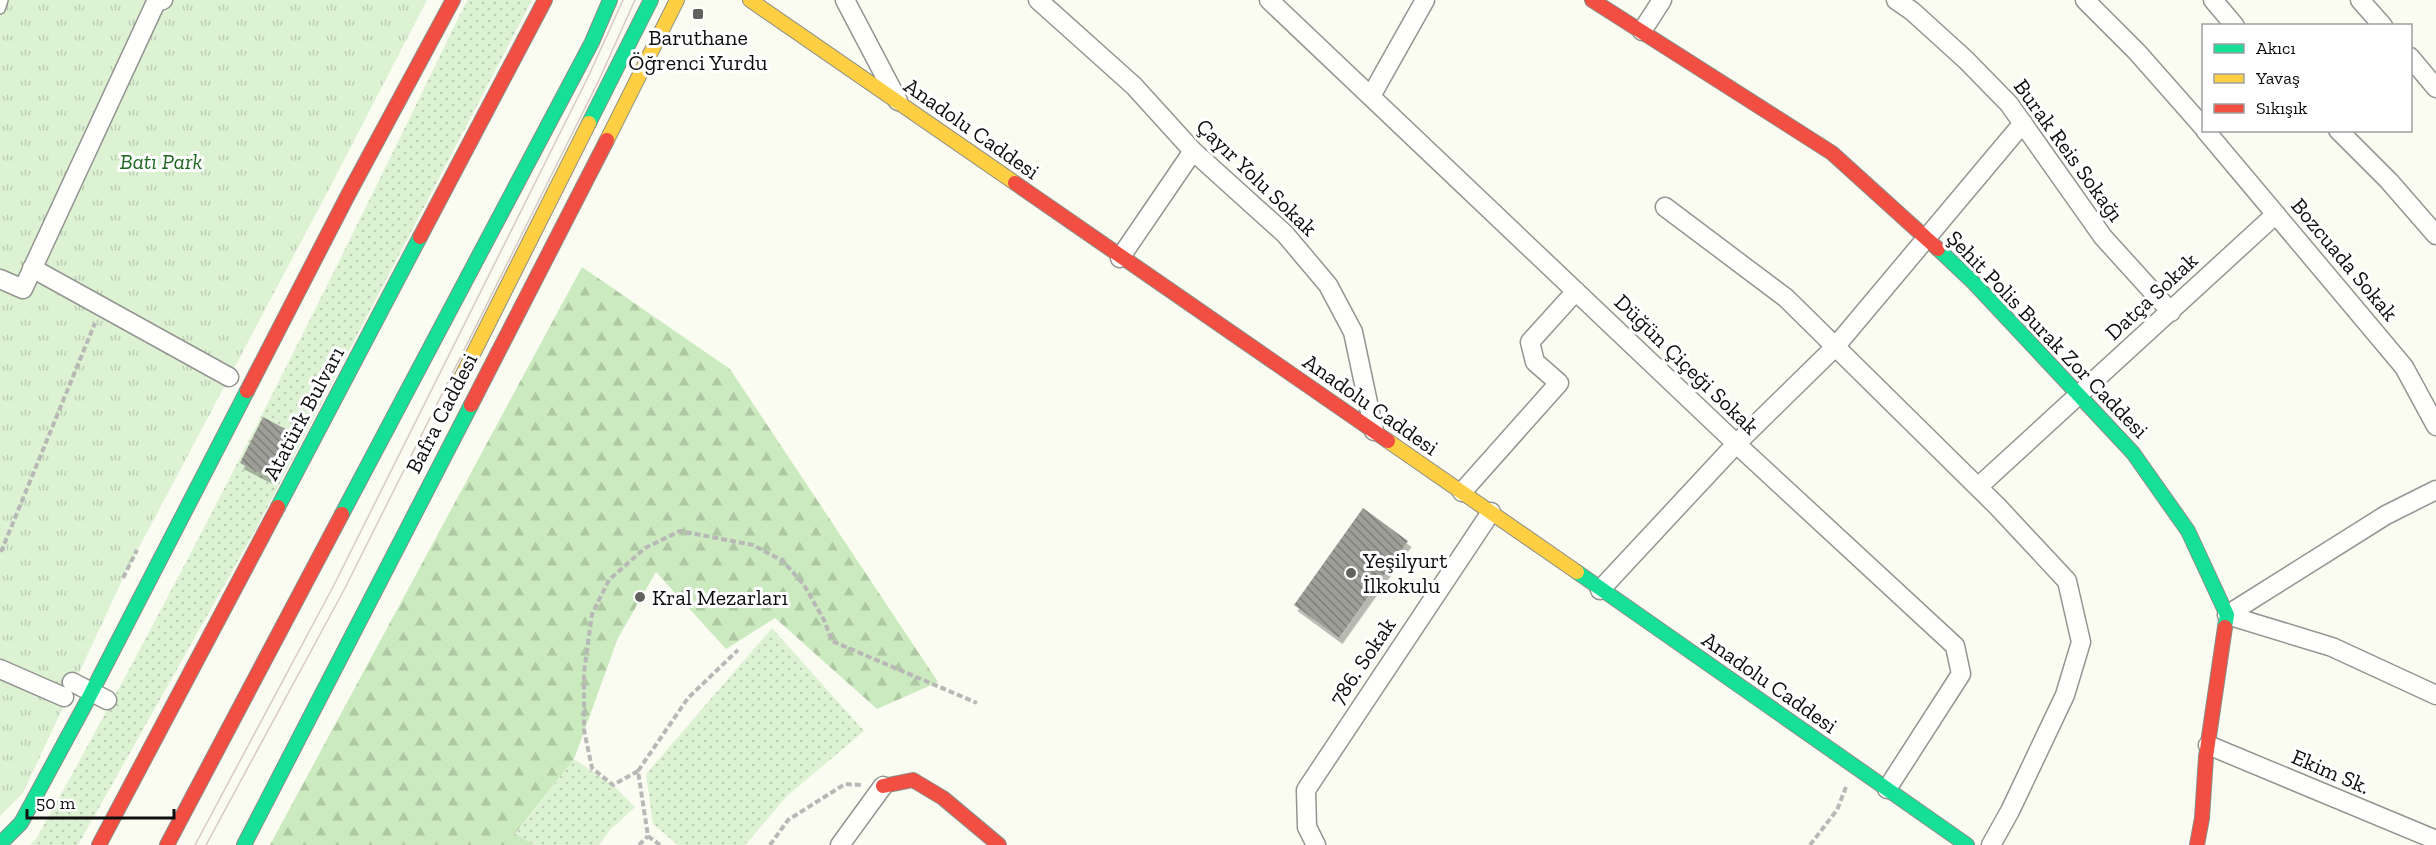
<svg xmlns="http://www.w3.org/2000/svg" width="2436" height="845" font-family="'Zilla Slab',serif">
	<defs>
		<pattern id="grass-dots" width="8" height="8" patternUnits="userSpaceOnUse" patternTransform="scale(1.5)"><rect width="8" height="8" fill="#ddf2d3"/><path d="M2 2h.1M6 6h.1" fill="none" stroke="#bcceb4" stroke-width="1.8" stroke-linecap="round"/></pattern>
		<pattern id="forest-firs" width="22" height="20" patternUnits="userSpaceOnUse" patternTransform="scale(1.5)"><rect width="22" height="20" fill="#cceac0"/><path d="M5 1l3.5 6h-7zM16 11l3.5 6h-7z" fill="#aec8a4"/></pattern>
		<pattern id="park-tufts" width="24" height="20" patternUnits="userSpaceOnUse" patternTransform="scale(1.5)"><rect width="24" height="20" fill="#ddf2d3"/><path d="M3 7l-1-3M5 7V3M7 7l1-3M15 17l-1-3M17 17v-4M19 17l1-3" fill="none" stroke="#bcceb4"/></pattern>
		<pattern id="building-back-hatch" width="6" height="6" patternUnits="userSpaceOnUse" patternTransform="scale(1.5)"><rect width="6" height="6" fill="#9e9e98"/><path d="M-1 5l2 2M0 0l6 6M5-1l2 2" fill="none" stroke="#7f7f7a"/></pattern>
		<filter id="shadow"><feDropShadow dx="3.5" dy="6" stdDeviation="0" flood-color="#0004"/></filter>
	</defs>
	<rect width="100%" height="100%" fill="#fafcf2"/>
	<path fill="url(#grass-dots)" d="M467 0H532L257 527 78 845H30L36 839C190 565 330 283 467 0Z
		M772 628 864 731 787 796 745 845H678L653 824 646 774Z
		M574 759 613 785 635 807 610 830 599 845H534L515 835Z"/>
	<path fill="url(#forest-firs)" d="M582 267 730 369 938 682 877 709 775 618 726 649 656 572 618 638 574 759 515 834 534 845H270Z"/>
	<path fill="url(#park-tufts)" d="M0 0H427L328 191 126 572 23 793 0 816Z"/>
	<path fill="url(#building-back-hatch)" filter="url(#shadow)" d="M263 417 293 433 269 478 240 463Z
		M1363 508 1408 541 1339 638 1294 605Z"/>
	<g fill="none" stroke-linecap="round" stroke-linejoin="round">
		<g stroke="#949591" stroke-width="12">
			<path id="lane" d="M0 9 3 0"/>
		</g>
		<g stroke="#949591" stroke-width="21">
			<path id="street" d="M845 0 898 101
				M1038 0 1134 86 1193 151 1285 234 1328 285 1353 332 1374 431
				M1269 0 1744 451 1955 646 1961 674 1887 789
				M1896 0 1912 11 1966 60 2009 104 2103 237 2171 312
				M2085 0 2137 52 2204 128
				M2213 0 2235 26
				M2360 0 2383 26
				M1642 31 1662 0
				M2410 57 2436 88
				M1371 96 1425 0
				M2205 130 2404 367 2436 426
				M2338 130 2389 181 2436 235
				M1665 207 1786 298 1998 507 2067 581 2081 642 2065 695 2010 811 1991 845
				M1120 258 1193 151
				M32 268 229 377
				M0 279 23 289 156 2 163 0
				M1978 487 2276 214
				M1462 492 1559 383 1535 362 1530 342 1576 291
				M1600 590 1736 444 1835 347 2023 123
				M2227 615 2386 515 2436 490
				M2227 615 2332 647 2436 695
				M0 669 64 697
				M72 682 107 700
				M2208 745 2436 840
				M840 845 883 786
				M1316 845 1307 827 1306 790 1491 512"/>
		</g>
		<g stroke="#8b8c87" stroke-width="16">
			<path id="fast" d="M589 123 651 0
				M1938 249 1974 283 2133 453 2188 531 2227 615 2225 627
				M278 507 420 237
				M342 514 592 42 610 0
				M1577 572 1967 845
				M0 844 21 823 86 703 247 391
				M244 845 471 405"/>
		</g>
		<g stroke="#8b8c87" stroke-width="16">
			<path id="slow" d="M750 0 1015 183
				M607 140 677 0
				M459 382 589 123
				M1388 441 1577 572"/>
		</g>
		<g stroke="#8b8c87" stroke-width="16">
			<path id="jam" d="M1592 0 1832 153 1938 249
				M1015 183 1388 441
				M420 237 545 0
				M247 391 348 195 453 0
				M471 405 607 140
				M883 786 913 780 943 798 999 845
				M99 845 278 507
				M167 845 342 514
				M2197 845 2202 818 2206 757 2225 627"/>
		</g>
		<path stroke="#b8b8b6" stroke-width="4" stroke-dasharray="6 3" stroke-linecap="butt" d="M1 552 95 323
			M123 578 137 550
			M638 771 613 785 592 768 584 730V672L592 614 609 580 645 548 680 531 753 545 783 561 804 585 824 620 832 641 977 703
			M639 845 648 836
			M660 845 648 836 638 771 688 698 738 650
			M770 845 788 820 845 784 861 785
			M1810 845 1837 810 1846 787"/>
		<use href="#lane" stroke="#fefffd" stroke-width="9"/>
		<use href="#street" stroke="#fefffd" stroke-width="18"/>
		<use href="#fast" stroke="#16e098" stroke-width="14"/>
		<use href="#slow" stroke="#ffcf43" stroke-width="14"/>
		<use href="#jam" stroke="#f24e42" stroke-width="14"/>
		<path stroke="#d8c9c3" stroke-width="1.5" d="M195 845 334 585 589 75 623 0
			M206 845 344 590 599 80 635 0"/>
	</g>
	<g fill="#61615e" stroke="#fff" stroke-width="2">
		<rect x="692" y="8" width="12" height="12" rx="3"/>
		<circle cx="1351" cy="573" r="6"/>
		<circle cx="640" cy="597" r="6"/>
	</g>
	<g text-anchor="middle" stroke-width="6" stroke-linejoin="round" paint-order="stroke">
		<g font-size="22" fill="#0e0e0e" stroke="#fff" text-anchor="start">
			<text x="698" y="45" text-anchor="middle">Baruthane<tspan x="698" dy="25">Öğrenci Yurdu</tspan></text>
			<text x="1363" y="568">Yeşilyurt<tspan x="1363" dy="25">İlkokulu</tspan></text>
			<text x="652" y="605">Kral Mezarları</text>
		</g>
		<g font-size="22" fill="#0e0e0e" stroke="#fff">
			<text transform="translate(972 128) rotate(35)" y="8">Anadolu Caddesi</text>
			<text transform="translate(2069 150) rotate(54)" y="8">Burak Reis Sokağı</text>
			<text transform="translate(1257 177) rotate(44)" y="8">Çayır Yolu Sokak</text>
			<text transform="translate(2345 259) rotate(50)" y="8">Bozcuada Sokak</text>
			<text transform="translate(2151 296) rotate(-43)" y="8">Datça Sokak</text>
			<text transform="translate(2048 334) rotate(46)" y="8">Şehit Polis Burak Zor Caddesi</text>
			<text transform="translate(1687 364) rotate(44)" y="8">Düğün Çiçeği Sokak</text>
			<text transform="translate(1371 404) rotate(35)" y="8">Anadolu Caddesi</text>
			<text transform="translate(303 413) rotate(-62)" y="8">Atatürk Bulvarı</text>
			<text transform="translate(441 413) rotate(-63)" y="8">Bafra Caddesi</text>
			<text transform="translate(1362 661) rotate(-56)" y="8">786. Sokak</text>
			<text transform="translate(1770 682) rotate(35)" y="8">Anadolu Caddesi</text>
			<text transform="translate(2331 771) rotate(23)" y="8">Ekim Sk.</text>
		</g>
		<g font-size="22" font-style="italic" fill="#1d6720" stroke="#fff">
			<text x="161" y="169">Batı Park</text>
		</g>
	</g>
	<rect x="2202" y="24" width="210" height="108" fill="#ffffff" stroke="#9f9f9f" stroke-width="1.5"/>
	<rect x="2214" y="44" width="30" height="9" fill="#16e098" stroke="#9f9f9f" stroke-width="1.5"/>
	<text x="2256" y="54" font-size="18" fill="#0e0e0e">Akıcı</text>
	<rect x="2214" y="74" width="30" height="9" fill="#ffcf43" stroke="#9f9f9f" stroke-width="1.5"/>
	<text x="2256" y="84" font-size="18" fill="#0e0e0e">Yavaş</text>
	<rect x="2214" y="104" width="30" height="9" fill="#f24e42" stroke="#9f9f9f" stroke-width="1.5"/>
	<text x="2256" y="114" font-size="18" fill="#0e0e0e">Sıkışık</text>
	<path d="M27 809v9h147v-9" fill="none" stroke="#0e0e0e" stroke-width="3"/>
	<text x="36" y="809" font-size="18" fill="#0e0e0e" stroke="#ffffff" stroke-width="4.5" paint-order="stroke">50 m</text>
</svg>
